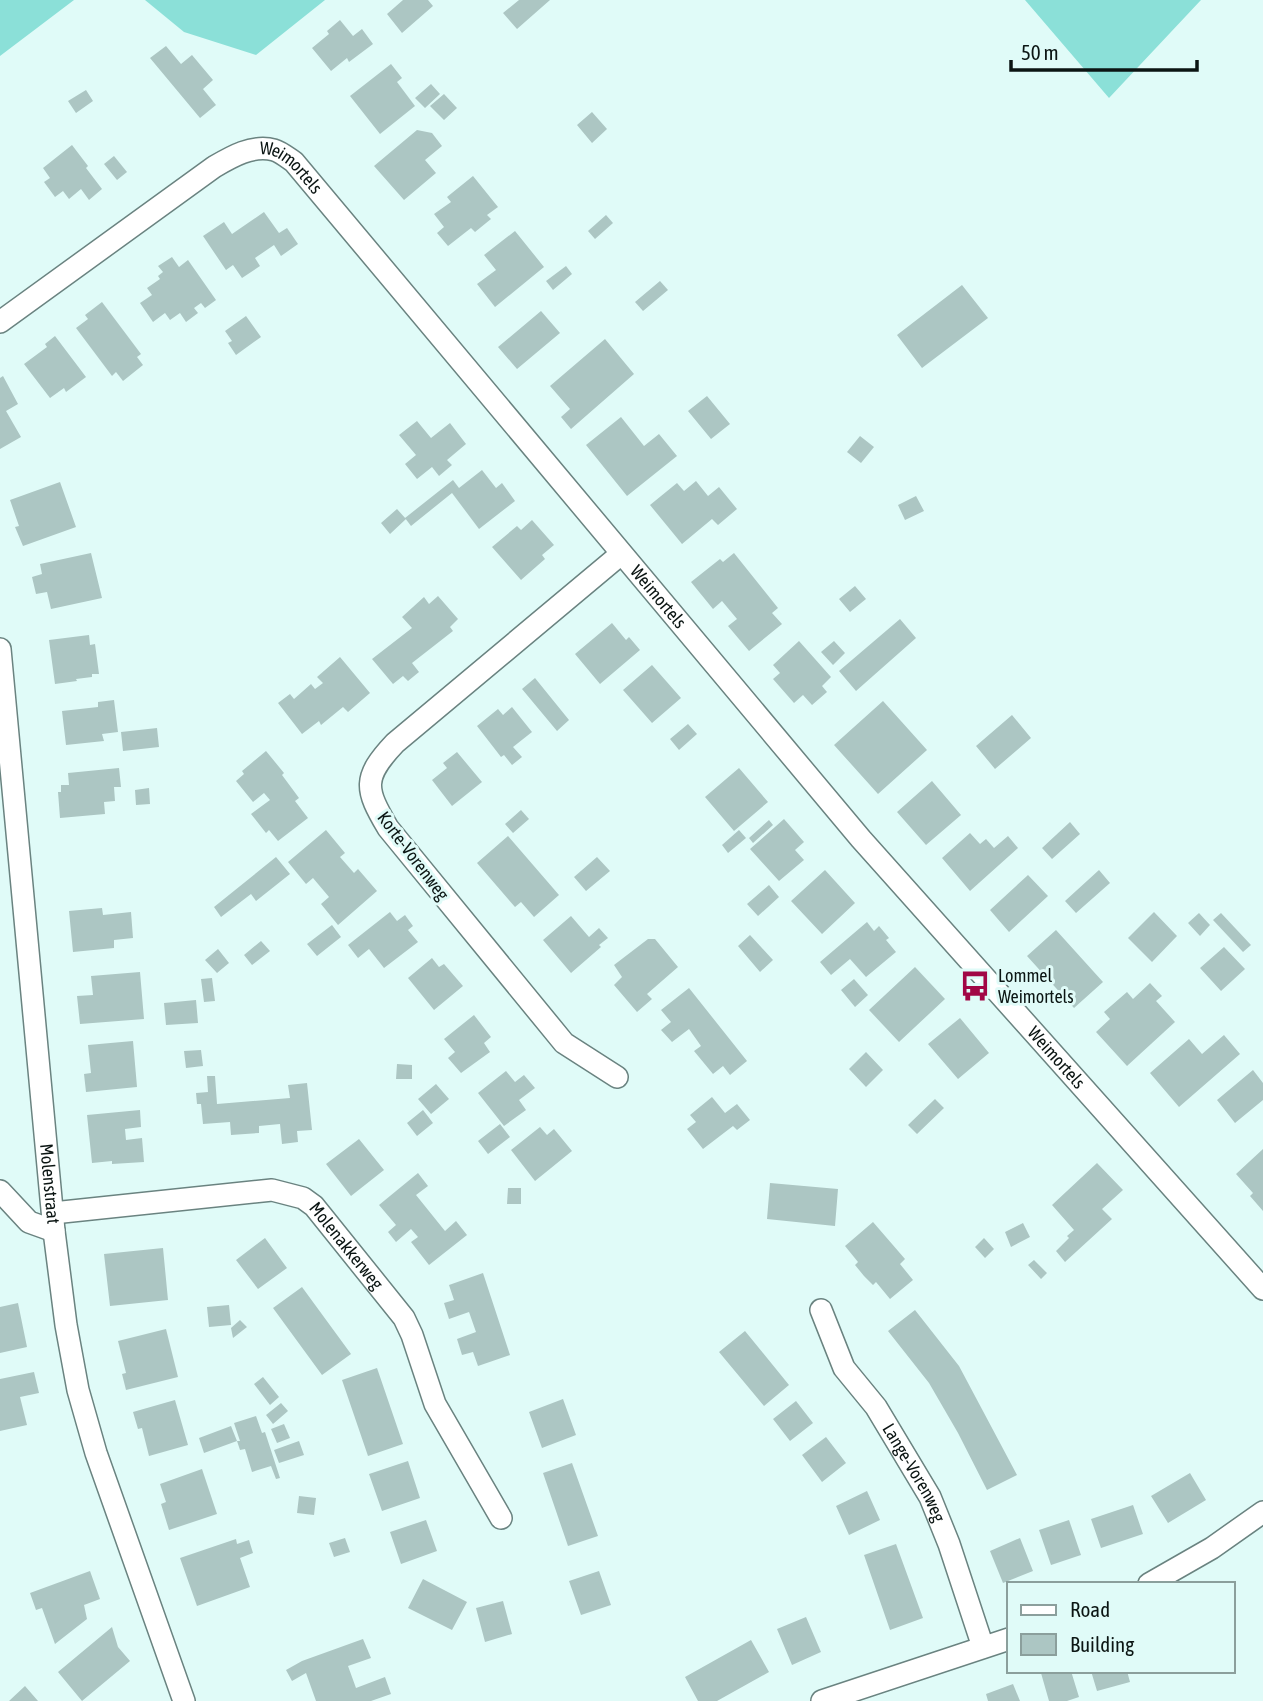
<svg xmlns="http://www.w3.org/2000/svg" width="1263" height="1701" font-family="'Asap Condensed',sans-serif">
	<rect width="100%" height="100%" fill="#e0fbf8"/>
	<path fill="#8be0d8" d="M0 0H74L0 56Z
		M145 0H325L256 55 184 32Z
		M1025 0H1201L1109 98Z"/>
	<path fill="#acc6c3" d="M403 0H428L433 6 402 33 387 14Z
		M519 0H550L517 29 503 13Z
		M340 20 353 36 362 29 373 44 349 62 347 58 331 71 312 48 329 34 327 31Z
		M166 46 181 64 192 55 213 80 203 89 216 105 200 118 150 58Z
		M391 64 402 78 397 82 415 106 380 134 350 96Z
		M431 84 440 94 425 108 415 98Z
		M86 90 93 101 76 113 68 101Z
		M444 94 457 108 444 120 430 106Z
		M592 112 607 129 592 143 577 125Z
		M417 130 432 133 442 146 425 160 436 173 404 200 374 166Z
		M72 145 88 166 86 168 102 189 89 200 81 189 69 199 63 191 55 197 44 182 50 178 43 168Z
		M114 156 127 172 117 180 104 164Z
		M473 176 498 207 487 215 491 219 475 232 471 228 448 246 437 233 444 227 434 214 451 202 447 197Z
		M264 212 279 233 287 228 298 244 281 256 274 245 255 258 260 266 242 278 233 265 226 270 203 236 224 222 232 234Z
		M606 215 613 223 595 239 588 231Z
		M515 231 544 267 495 307 477 284 496 270 484 255Z
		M172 257 179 267 188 260 216 300 205 308 201 303 194 308 198 313 186 322 180 313 170 320 165 313 153 322 140 303 152 295 147 288 160 279 158 276 163 272 158 266Z
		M566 266 572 274 553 290 546 281Z
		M660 281 668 290 643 311 635 302Z
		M962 285 988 318 922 368 897 335Z
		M102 302 141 354 137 357 143 365 123 381 116 372 112 376 76 328 88 319 85 315Z
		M541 311 560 333 517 369 498 347Z
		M246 316 261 337 236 355 228 343 232 341 225 331Z
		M55 336 86 377 66 392 64 388 50 398 24 364 47 347 45 344Z
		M605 339 634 374 571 429 561 417 570 409 550 386Z
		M3 376 18 404 6 411 21 437 0 449V378Z
		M707 396 730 424 711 439 688 411Z
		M621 417 644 446 659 434 677 456 627 496 586 445Z
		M417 421 431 438 450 423 466 444 447 460 452 465 439 476 432 467 417 479 405 464 416 455 399 435Z
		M860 436 874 447 861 463 847 452Z
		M482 470 496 488 502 483 515 501 479 529 452 493 411 526 405 518 453 480 459 488Z
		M696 481 708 496 719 487 737 509 718 525 712 519 682 544 650 505 677 483 684 491Z
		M60 482 76 527 23 546 15 527 19 526 10 500Z
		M916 496 924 511 905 520 898 505Z
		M397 509 406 519 390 534 381 523Z
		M532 520 554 545 542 555 545 559 521 580 492 547 517 526 521 530Z
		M91 553 102 598 51 609 47 592 36 594 32 577 42 574 40 564Z
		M734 553 778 608 772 613 782 624 749 651 728 626 737 619 722 601 713 609 691 582 720 559 723 562Z
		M855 586 866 599 850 612 839 599Z
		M438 596 458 619 450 627 453 631 412 663 419 672 408 681 403 676 393 684 372 659 412 628 402 617 424 597 429 604Z
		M900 619 916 638 856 691 839 671Z
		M612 623 626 640 629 637 640 650 600 684 575 654Z
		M89 635 90 645 95 644 99 674H92V677L76 679 77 681 55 684 49 640Z
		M799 641 831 677 822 686 827 692 812 705 803 695 794 703 773 679 780 673 773 665Z
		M834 641 845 653 833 665 821 652Z
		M340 657 370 693 348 712 343 707 321 725 319 721 302 734 278 703 290 694 294 699 311 684 315 689 323 683 317 677Z
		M652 665 681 698 652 723 623 690Z
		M535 678 569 720 557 731 522 689Z
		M114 700 118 732 102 734 104 741 66 745 62 711 98 707V702Z
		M883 701 927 750 878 794 834 745Z
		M512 707 532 732 513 747 522 757 512 765 504 755 501 757 477 726 498 709 503 715Z
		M1012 715 1031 738 995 769 976 746Z
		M688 724 697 734 679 750 670 739Z
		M157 728 159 747 123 751 121 732Z
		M266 751 284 773 282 775 299 798 295 801 308 818 278 841 269 830 266 833 251 814 270 800 264 793 253 802 236 781 244 774 242 771Z
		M457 752 482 782 452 806 432 780 447 768 443 763Z
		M119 768 121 787H114L115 801 104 802 105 814 60 818 58 792H61V785H69L68 773Z
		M739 768 768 802 734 831 705 797Z
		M932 781 961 815 926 845 897 812Z
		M149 788 150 804 136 805 135 790Z
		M521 810 529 819 513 833 505 824Z
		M784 819 804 842 795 850 804 860 779 881 750 849Z
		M769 820 773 825 753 843 749 838Z
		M1070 822 1080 834 1052 859 1042 848Z
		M326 830 345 853 340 857 354 873 358 869 377 891 338 925 321 904 329 897 313 878 306 884 288 862Z
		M739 830 746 838 728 853 722 845Z
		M970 833 980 844 986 839 994 848 1008 836 1018 848 970 891 942 858Z
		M508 836 559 895 534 917 521 902 515 907 477 863Z
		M276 857 290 874 256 901 251 894 221 917 214 907Z
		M597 857 610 871 586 891 574 877Z
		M825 870 855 903 822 934 791 901Z
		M1099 870 1110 883 1076 913 1065 901Z
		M1028 875 1048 896 1009 932 990 910Z
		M769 885 779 897 758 916 747 904Z
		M102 908 103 915 131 912 133 938 114 940V948L73 952 69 911Z
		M390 912 397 921 405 915 413 926 408 930 418 942 384 968 369 949 358 958 348 945Z
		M1154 912 1177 936 1152 962 1128 938Z
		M1199 913 1210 925 1200 936 1188 923Z
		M1221 913 1251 945 1243 952 1213 920Z
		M571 916 589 937 599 928 608 938 599 945 601 947 571 973 543 940Z
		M867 922 874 931 879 926 889 938 886 940 896 952 866 977 850 959 831 975 820 962Z
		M332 925 341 937 317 956 307 944Z
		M1056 930 1103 982 1074 1008 1027 956Z
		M750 935 773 960 760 972 738 946Z
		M648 939H655L678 967 647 994 652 999 637 1012 614 985 622 977 614 965Z
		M261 941 270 951 252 965 244 955Z
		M1224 947 1245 969 1221 991 1200 968Z
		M218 949 229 963 217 973 205 960Z
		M432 958 439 967 444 964 463 986 434 1010 408 978Z
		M915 967 945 999 899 1042 869 1010Z
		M140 972 144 1019 80 1024 77 996 93 995 91 976Z
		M212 978 215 1001 204 1002 201 979Z
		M854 979 868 995 855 1007 841 990Z
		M1150 983 1162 996 1156 1001 1175 1022 1127 1066 1096 1032 1110 1019 1104 1012 1127 992 1133 999Z
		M689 988 747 1061 730 1075 723 1066 713 1074 694 1051 701 1046 689 1029 672 1042 661 1030 671 1022 661 1010Z
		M196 1000 198 1023 166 1025 164 1003Z
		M474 1015 491 1037 484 1043 490 1052 461 1073 448 1058 455 1052 444 1039Z
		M960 1018 989 1053 958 1079 928 1044Z
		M1224 1035 1240 1054 1179 1107 1150 1073 1189 1039 1202 1054Z
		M133 1041 137 1087 86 1092 84 1074 91 1073 88 1045Z
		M201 1050 203 1066 186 1068 184 1051Z
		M866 1052 883 1070 866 1087 849 1069Z
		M397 1064 412 1065V1079H396Z
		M1253 1070 1263 1083V1100L1235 1123 1217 1100Z
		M506 1071 515 1082 524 1075 535 1088 519 1100 526 1110 504 1126 478 1093Z
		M207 1076H215L217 1104 290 1098 288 1085 307 1083 312 1130 297 1131 298 1142 282 1144 280 1124 259 1126V1133L231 1135 230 1122 203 1124 201 1104H197L196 1093 208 1092Z
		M436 1084 449 1099 431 1114 418 1099Z
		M712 1097 725 1113 737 1104 750 1120 737 1130 733 1126 703 1149 687 1129 696 1122 690 1115Z
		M935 1099 944 1108 917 1134 908 1125Z
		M140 1110 141 1127 125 1129 126 1140 142 1138 144 1162 112 1164V1161L92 1163 87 1115Z
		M423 1110 433 1123 417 1136 407 1123Z
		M500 1124 510 1137 488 1154 478 1141Z
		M540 1127 547 1135 554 1129 572 1151 535 1181 511 1150Z
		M359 1139 384 1170 351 1196 326 1164Z
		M1263 1149V1211L1250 1196 1253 1193 1236 1174Z
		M1097 1163 1123 1190 1102 1209 1112 1219 1065 1262 1056 1251 1069 1238 1067 1236 1074 1230 1052 1205Z
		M418 1173 428 1186 416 1195 445 1231 456 1221 467 1235 429 1265 411 1242 418 1237 411 1229 396 1242 388 1232 396 1225 379 1205Z
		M770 1183 838 1189 835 1226 767 1219Z
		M508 1188H521V1204H507Z
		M873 1222 905 1259 900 1264 913 1280 890 1299 876 1282 873 1285 864 1276 855 1265 858 1262 845 1246Z
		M1023 1223 1030 1237 1011 1247 1005 1232Z
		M265 1238 287 1268 258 1289 236 1260Z
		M984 1238 994 1249 985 1258 975 1247Z
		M163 1248 168 1300 110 1306 104 1254Z
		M1034 1260 1047 1273 1041 1279 1028 1265Z
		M483 1273 510 1355 478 1366 473 1352 462 1355 457 1339 476 1332 469 1312 449 1319 444 1303 454 1300 449 1285Z
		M302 1287 351 1354 322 1375 273 1308Z
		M18 1303 27 1347 0 1353V1307Z
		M229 1305 231 1325 209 1327 207 1307Z
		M915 1310 959 1366 1017 1475 987 1490 958 1433 929 1383 888 1331Z
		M240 1320 247 1327 233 1338 231 1328Z
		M166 1329 178 1377 126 1390 122 1374 126 1373 118 1341Z
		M745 1331 789 1385 764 1406 719 1352Z
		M377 1368 403 1444 368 1456 342 1380Z
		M34 1372 39 1393 20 1397 27 1425 0 1431V1379Z
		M263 1377 279 1397 270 1405 254 1384Z
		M563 1399 576 1435 542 1448 529 1412Z
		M175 1400 188 1445 149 1456 142 1428 138 1429 133 1412Z
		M796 1401 813 1423 790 1441 773 1419Z
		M281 1403 288 1411 273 1424 266 1415Z
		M256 1416 262 1433 265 1432 280 1478 276 1479 271 1466 252 1472 245 1449 240 1450 237 1441 204 1453 199 1438 231 1426 237 1441H240L234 1423Z
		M284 1424 290 1438 277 1443 271 1429Z
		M826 1437 846 1463 822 1482 802 1455Z
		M299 1441 304 1455 279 1463 274 1450Z
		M408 1461 420 1498 382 1511 369 1474Z
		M572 1463 598 1536 568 1546 543 1473Z
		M202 1469 217 1514 169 1530 161 1504 166 1502 160 1484Z
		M1190 1473 1206 1500 1168 1523 1151 1496Z
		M867 1491 880 1520 849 1535 836 1506Z
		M299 1496 316 1498 314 1515 297 1513Z
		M1133 1505 1143 1534 1101 1548 1091 1519Z
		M426 1520 437 1551 401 1564 390 1532Z
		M1069 1520 1081 1555 1051 1565 1039 1530Z
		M345 1538 350 1552 334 1557 329 1543Z
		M1020 1538 1033 1571 1003 1583 990 1551Z
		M236 1539 237 1544 249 1540 253 1553 240 1558 250 1587 197 1606 180 1558Z
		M896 1544 923 1618 890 1630 864 1555Z
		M90 1571 100 1599 84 1605 87 1619 55 1644 42 1608 36 1610 30 1593Z
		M599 1571 611 1605 581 1615 569 1581Z
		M423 1579 467 1602 452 1630 408 1608Z
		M503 1601 512 1634 485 1642 476 1608Z
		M806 1617 821 1652 792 1665 777 1629Z
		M112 1627 118 1647 130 1661 82 1701 58 1672Z
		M363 1639 371 1658 348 1666 356 1688 385 1677 391 1694 371 1701H316L306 1673 292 1681 286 1670 302 1661Z
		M751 1640 769 1672 717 1701H698L685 1677Z
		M1048 1671H1071L1079 1697 1067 1701H1049L1041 1673Z
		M1091 1671H1127L1130 1682 1097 1691Z
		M1013 1684 1020 1701H988L986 1694Z
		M25 1686 38 1701H9Z"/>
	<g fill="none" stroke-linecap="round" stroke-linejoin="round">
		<g stroke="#6a8380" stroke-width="24">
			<g id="street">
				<path id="s1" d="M0 322 214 167C231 157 253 144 274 150 281 152 288 158 294 162L861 839 1263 1289"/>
				<path id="s2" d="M0 649 54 1231 66 1325 78 1390 96 1453 184 1701"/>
				<path d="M617 1077 564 1043 388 828C365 789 362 778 395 743L621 554"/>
				<path d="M0 1191 29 1222 54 1231"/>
				<path id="s3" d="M53 1213 272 1190 303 1198 314 1206 404 1318 412 1335 435 1404 501 1518"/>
				<path id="s4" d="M821 1310 844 1368 876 1407 930 1497 949 1544 983 1647"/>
				<path d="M1149 1584 1212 1548 1263 1512"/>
				<path d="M822 1701 1009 1639"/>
			</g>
		</g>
		<use href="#street" stroke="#fff" stroke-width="21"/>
	</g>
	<defs>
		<g id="bus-bare" transform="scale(2.415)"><path d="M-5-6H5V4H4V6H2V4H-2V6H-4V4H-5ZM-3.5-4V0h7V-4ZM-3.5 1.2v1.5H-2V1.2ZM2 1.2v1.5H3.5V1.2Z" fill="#a10645" stroke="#e0fbf8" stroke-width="2.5" paint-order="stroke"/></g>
	</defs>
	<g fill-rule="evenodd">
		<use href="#bus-bare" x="975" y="986"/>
	</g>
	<g text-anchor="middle" stroke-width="6" stroke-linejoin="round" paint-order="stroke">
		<g font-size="18" fill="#0b1513" stroke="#e0fbf8">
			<text dy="6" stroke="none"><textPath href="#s1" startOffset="352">Weimortels</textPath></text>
			<text dy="6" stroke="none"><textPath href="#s1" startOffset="919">Weimortels</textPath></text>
			<text transform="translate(413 856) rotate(53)" y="6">Korte-Vorenweg</text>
			<text dy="6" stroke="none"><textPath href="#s1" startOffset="1528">Weimortels</textPath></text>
			<text dy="6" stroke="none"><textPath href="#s2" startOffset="537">Molenstraat</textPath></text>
			<text dy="6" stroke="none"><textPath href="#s3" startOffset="317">Molenakkerweg</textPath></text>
			<text dy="6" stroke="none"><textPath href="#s4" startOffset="189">Lange-Vorenweg</textPath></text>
		</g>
		<g font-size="18" fill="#0b1513" stroke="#e0fbf8" text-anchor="start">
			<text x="998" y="982">Lommel<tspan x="998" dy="21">Weimortels</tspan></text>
		</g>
	</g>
	<rect x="1007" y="1582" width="228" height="91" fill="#e0fbf8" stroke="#8b9f9c" stroke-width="2"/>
	<rect x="1021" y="1605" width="35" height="10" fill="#ffffff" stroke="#8b9f9c" stroke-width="2"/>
	<text x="1070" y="1617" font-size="21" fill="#0b1513">Road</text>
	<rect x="1021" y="1634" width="35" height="21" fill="#acc6c3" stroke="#8b9f9c" stroke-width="2"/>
	<text x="1070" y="1652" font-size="21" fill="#0b1513">Building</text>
	<path d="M1011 60v10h186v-10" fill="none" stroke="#0b1513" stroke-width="3.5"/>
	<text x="1021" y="60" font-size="21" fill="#0b1513" stroke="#e0fbf8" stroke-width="5" paint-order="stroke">50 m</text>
</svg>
